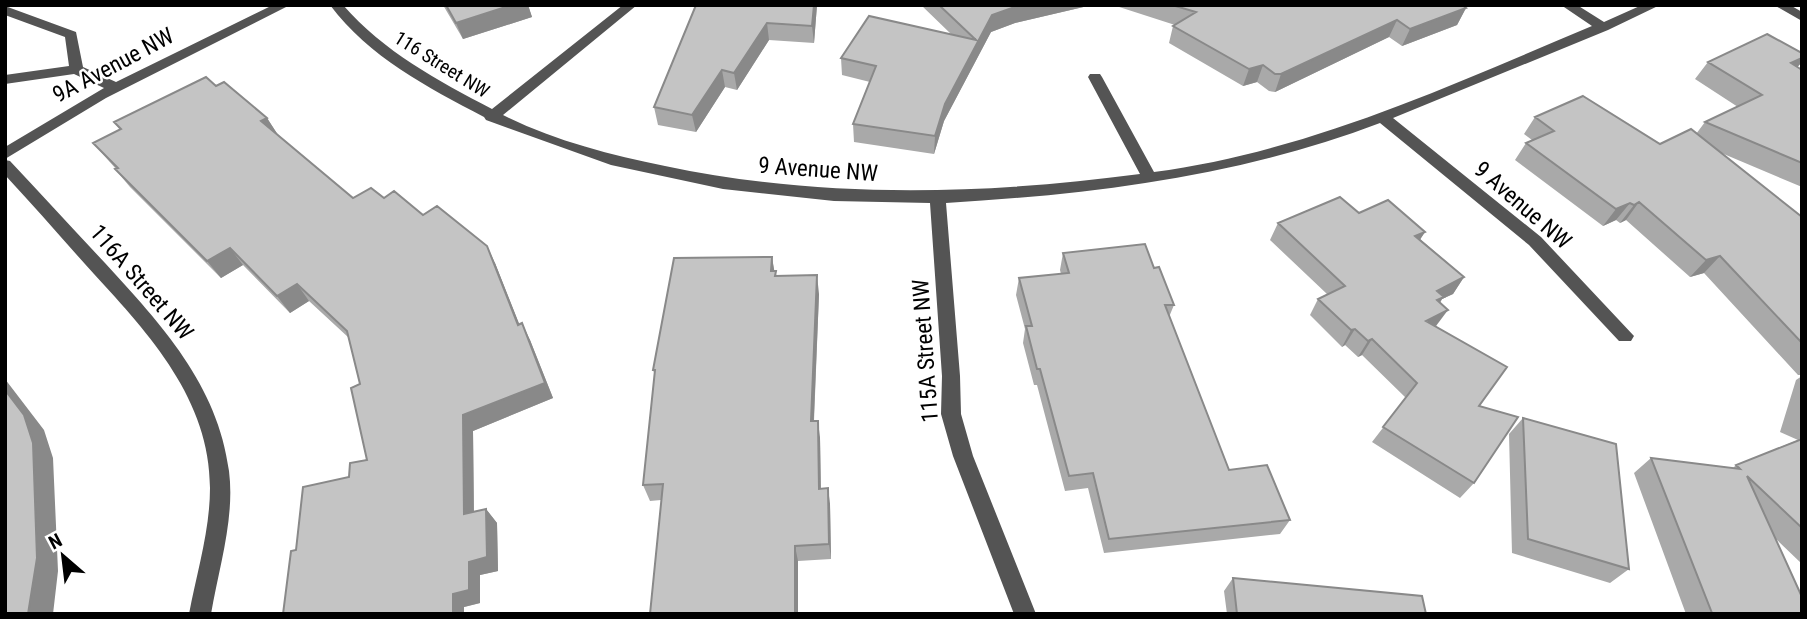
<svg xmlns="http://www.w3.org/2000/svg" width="1807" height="619" font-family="'Roboto Condensed',sans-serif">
	<rect width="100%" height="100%" fill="#fff"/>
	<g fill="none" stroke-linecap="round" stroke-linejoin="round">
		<path fill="#545454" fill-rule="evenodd" d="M273 5H290L106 98 5 159V147L104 88 74 74 5 84V75L69 66 65 37 5 15V6L76 32 83 67 116 82Z
			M330 5H343C384 52 437 80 492 109L623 5H637L503 115C553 140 610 155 665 166 822 199 981 195 1140 174L1088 77 1090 74H1100L1102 77 1154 172C1307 152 1451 85 1592 26L1561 5H1577L1604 22 1642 5H1660L1608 30 1393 118 1541 237 1634 336 1631 341H1619L1529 245 1380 123C1240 176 1095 194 946 203L960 376 961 414 973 456 1036 614H1014L953 456 941 414 942 376 930 203 834 201 723 189 611 165 486 120 484 117C427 87 369 57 330 5Z
			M1774 5H1790L1802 12V21Z
			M5 160 10 161C42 195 73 229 105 263 161 324 218 385 229 471 235 518 219 567 211 614H189C197 572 210 530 210 488 210 400 150 335 94 274 64 241 35 207 5 175Z"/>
	</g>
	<path fill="#a9a9a9" d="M443 5H528L532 17 463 39Z
		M696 5H817L814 43 769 40 737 90 725 87 696 132 658 125 654 107Z
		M921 5H1092L1015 23 991 32 944 121 934 154 854 142 853 124 870 82 842 75 841 58 951 34Z
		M1113 5H1464L1466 8 1457 25 1402 46 1389 37 1275 92 1269 91 1257 82 1243 86 1169 43 1173 26 1175 25Z
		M1802 53V62L1797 67 1802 70V187L1719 152 1802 217V375H1798L1704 273 1690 277 1626 220 1620 223 1616 220 1603 226 1515 160 1526 143 1532 140 1524 134 1535 117 1660 144 1696 134 1705 122 1738 107 1695 79 1708 62Z
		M267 118 278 135 353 198H384L423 215 495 263 519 324 530 340 553 398 473 431 474 512 486 509 497 523 498 571 480 575V603L464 607V614H283L296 550 349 477 367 460 360 384 349 338 309 301 290 313 243 265 221 278 130 187 115 169H116L93 143 120 130 114 122Z
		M1359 213 1425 232 1420 239 1464 277 1453 294 1442 299 1440 303 1436 326 1479 406 1474 483 1460 498 1372 442 1406 398 1362 355 1358 357 1345 345 1342 347 1310 315 1318 299 1327 294 1270 240 1278 223Z
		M1063 253 1154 268 1174 305 1169 317 1229 470 1290 520 1280 534 1104 553 1088 488 1065 491 1037 385H1034L1023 343 1025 329 1016 295 1019 278 1061 274 1060 270Z
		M772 257 774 271 777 276 819 294 814 421 820 438 821 489 830 504 831 559 798 561 661 500 650 501 643 485 655 375 653 370Z
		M1802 376V564L1775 538 1802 614H1686L1634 473 1651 458 1733 468 1736 465 1798 440 1780 432 1796 380Z
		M1523 418 1629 569 1610 583 1512 553 1509 434Z
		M1233 578 1426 614H1227L1224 591Z"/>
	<path fill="#898989" d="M512 5H528L532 17 463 39 456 23Z
		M814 5H817L814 43 812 26Z
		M1020 5H1092L1015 23 991 32 944 121 934 154 935 136 945 104 992 15Z
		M1449 5H1464L1456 8H1466L1457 25 1402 46 1410 29Z
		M1397 20 1389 37 1275 92 1281 74Z
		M767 23 769 40 737 90 734 73Z
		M1802 58V62L1792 73 1791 63Z
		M1263 65 1257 82 1243 86 1249 69Z
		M722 70 725 87 696 132 692 115Z
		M267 118 278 135 261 121Z
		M1639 202 1626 220 1620 223 1634 205Z
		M1630 203 1616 220 1603 226 1616 209Z
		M1425 232 1414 249 1415 236Z
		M487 246 495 263 526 341 518 325Z
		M230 248 243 265 221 278 207 261Z
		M1720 256 1704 273 1690 277 1706 260Z
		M772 257 775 275 771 271Z
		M817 275 819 294 813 438 811 421Z
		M1464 277 1453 294 1442 299 1433 313 1437 291Z
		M297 284 309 301 290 313 277 296Z
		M1448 310 1436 326 1426 321Z
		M522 323 530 340 553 398 473 431 474 528 464 514 463 415Z
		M1355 329 1345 345 1342 347 1351 330Z
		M1372 339 1362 355 1358 357 1368 341Z
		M5 379 44 430 53 458 58 571 53 614H28L5 390Z
		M818 421 820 438 821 505 819 489Z
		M828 488 830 504 831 559 829 544Z
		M486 509 497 523 498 571 480 575V603L464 607V614H453V594L469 562Z
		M795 546 798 561V614H795Z"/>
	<path fill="#c4c4c4" stroke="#898989" stroke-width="2" d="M446 5H512L456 23Z
		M696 5H814L812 26 767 23 734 73 722 70 692 115 654 107Z
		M939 5H1020L992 15 945 104 935 136 853 124 876 66 841 58 869 16 976 40Z
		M1172 5H1462L1466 8 1410 29 1397 20 1281 74H1275L1263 65 1249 69 1173 26 1196 12Z
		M1767 34 1802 53V58L1791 63 1802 70V163L1705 122 1762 95 1708 62Z
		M206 77 216 86 224 82 267 118 261 121 353 198 371 188 384 198 394 191 423 215 437 206 487 246 518 325 522 323 545 383 463 415 464 514 486 509 487 557 469 562V590L453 594V614H283L291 551 296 550 303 487 349 477 350 463 367 460 351 388 360 384 347 331 297 284 277 296 230 248 207 261 115 169 118 168 93 143 121 129 114 122Z
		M1583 96 1660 144 1691 129 1802 217V343L1720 256 1706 260 1639 202 1634 205 1630 203 1616 209 1526 143 1554 131 1535 117Z
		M1340 197 1359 213 1388 200 1425 232 1415 236 1464 277 1437 291 1444 297 1437 300 1448 310 1426 321 1507 367 1479 406 1518 417 1474 483 1383 427 1417 383 1372 339 1368 341 1355 329 1351 330 1318 299 1345 286 1278 223Z
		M1145 244 1154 268 1159 267 1174 305H1165L1229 470 1267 465 1290 520 1109 539 1093 473 1069 476 1040 369H1037L1026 326H1032L1019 278 1069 273 1063 253Z
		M772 257 771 271H776L775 276 817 275 811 421H818L819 489 828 488 829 544 795 546V614H650L663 484 643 485 655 370H653L674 258Z
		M5 390 24 415 33 443 37 558 28 614H5Z
		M1523 418 1616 444 1629 569 1528 539Z
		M1802 439V528L1747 476 1802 597V614L1712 613 1651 458 1740 469 1736 465Z
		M1233 578 1422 596 1426 614H1237Z"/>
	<g text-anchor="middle" stroke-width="5" stroke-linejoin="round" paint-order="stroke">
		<g font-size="19" fill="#000" stroke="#fff">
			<text transform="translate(442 64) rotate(32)" y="7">116 Street NW</text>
		</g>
		<g font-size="23" fill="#000" stroke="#fff">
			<text transform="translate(113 65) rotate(-28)" y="8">9A Avenue NW</text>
			<text transform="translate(818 169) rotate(4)" y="8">9 Avenue NW</text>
			<text transform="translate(1523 205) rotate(41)" y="8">9 Avenue NW</text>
			<text transform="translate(142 282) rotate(49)" y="8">116A Street NW</text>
			<text transform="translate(925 351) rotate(-94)" y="8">115A Street NW</text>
		</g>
	</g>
	<rect width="1807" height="619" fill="none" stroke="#000000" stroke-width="14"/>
	<g transform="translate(63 556) rotate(332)" stroke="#ffffff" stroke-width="5" paint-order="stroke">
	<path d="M0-5L12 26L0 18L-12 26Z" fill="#000000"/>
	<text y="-10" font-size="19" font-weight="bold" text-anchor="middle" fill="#000000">N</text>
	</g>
</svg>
